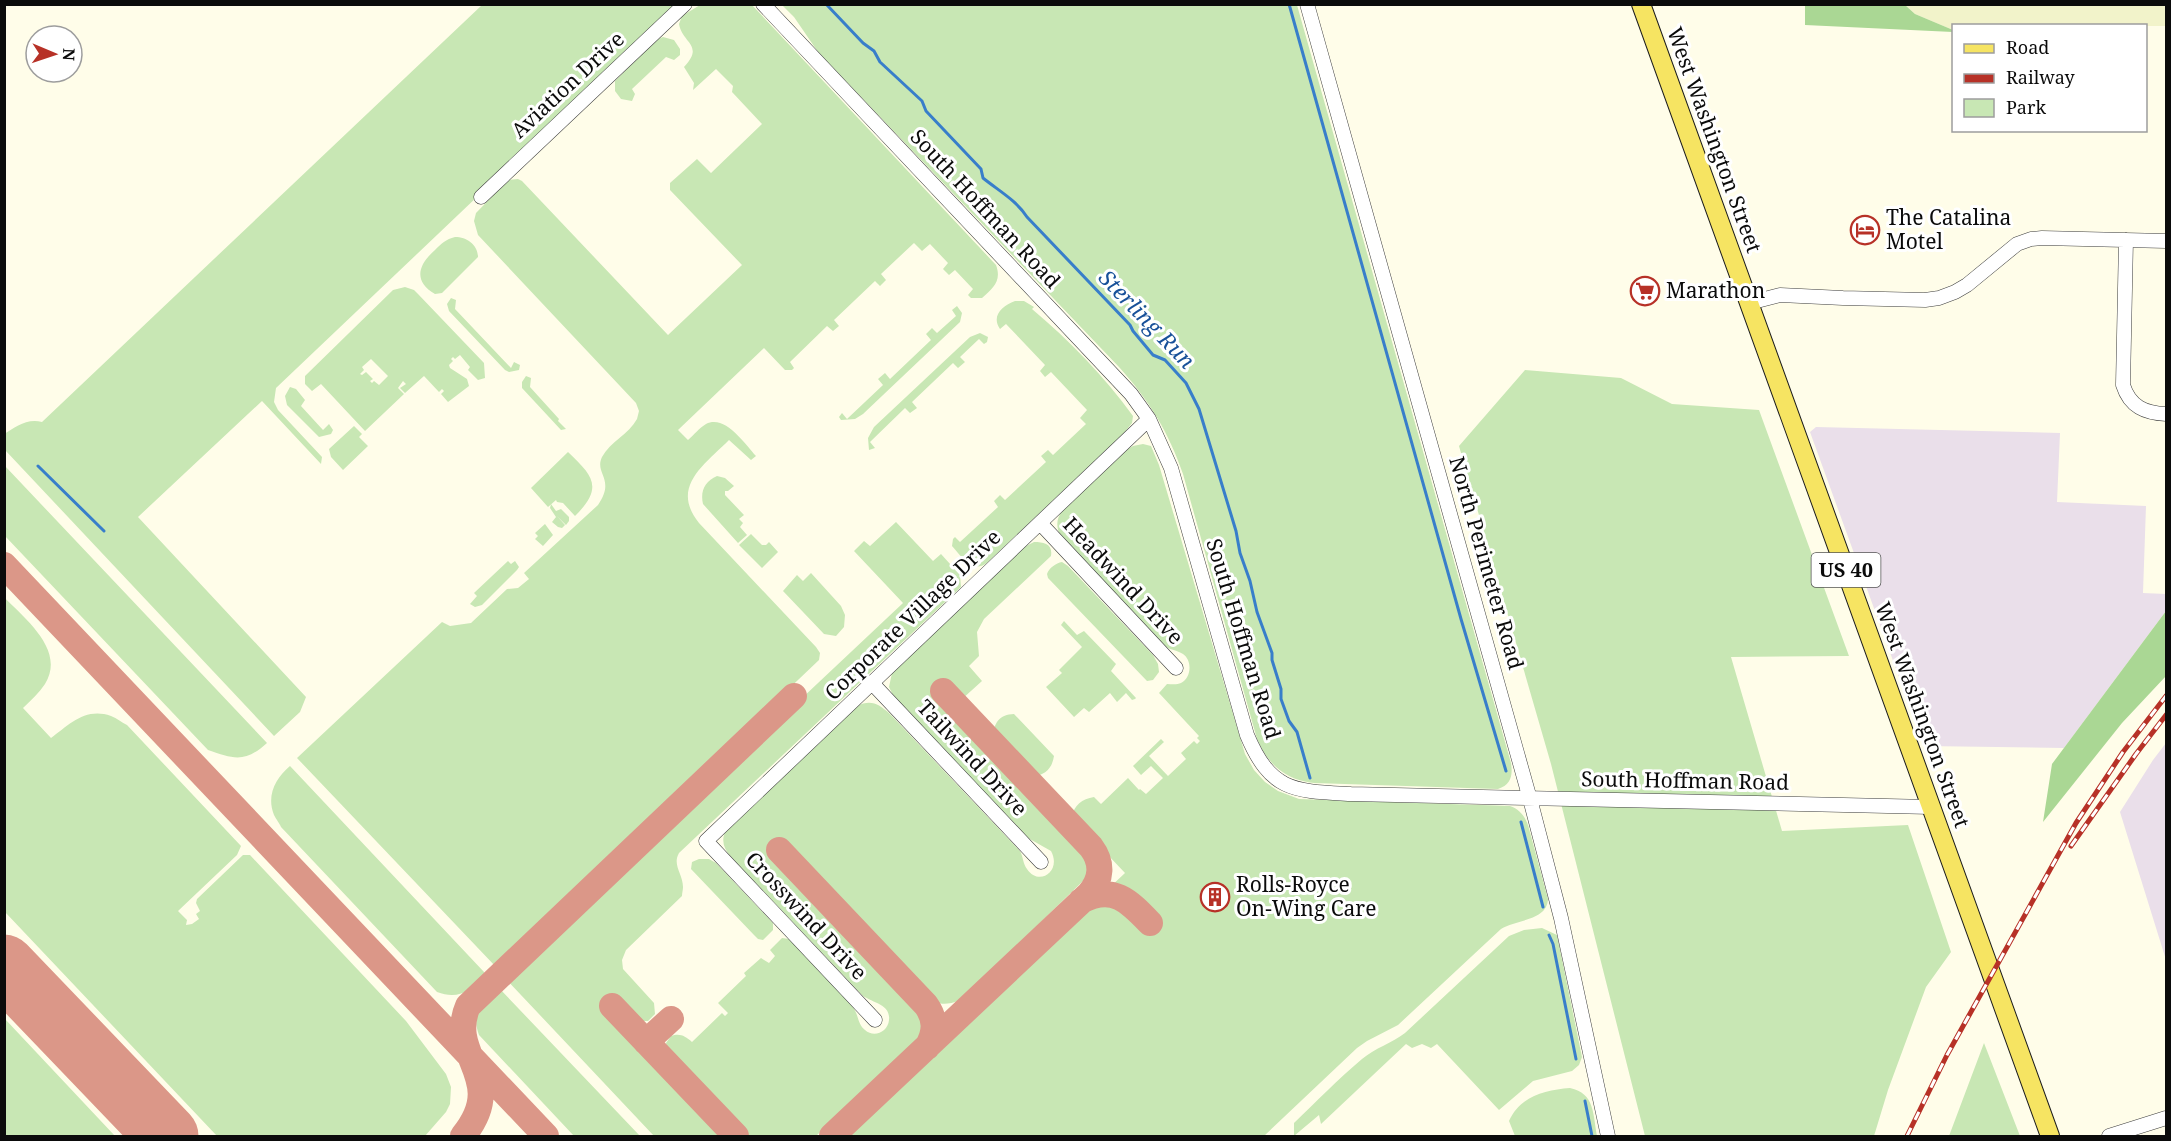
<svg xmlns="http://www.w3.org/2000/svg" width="2171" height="1141" font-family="'Noto Serif',serif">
	<rect width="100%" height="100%" fill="#fffde9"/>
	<path fill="#eadfea" d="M1816 427 2060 433 2057 502 2146 506 2143 593 2166 594V611L2064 748 1924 746 1810 432Z
		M2166 743V960L2120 812 2153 760Z"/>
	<path fill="#f2f3ca" d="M1905 5H2166V26H1954L1953 30 1915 14Z"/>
	<path fill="#c8e7b4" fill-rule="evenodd" d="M482 5H679L276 388 274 402 278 410 322 457 321 464 262 401 138 517 306 697 300 712 274 736 5 450 4 434C15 428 26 418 42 422Z
		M700 5H752L996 265C1002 281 993 288 982 298H971L968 295 973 289 955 270 949 275 943 269 948 263 930 244 922 251 914 243 881 274 886 280 880 286 875 281 834 320 839 326 833 331 827 326 790 362 794 368 792 370H785L764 348 678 430 688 440C694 435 699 428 706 424 725 414 745 444 756 456L751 460 729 440C704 465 670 487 699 523L816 647 820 653 819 660 496 967 297 758 442 622 450 626 471 623 507 589 518 588 529 579 524 573 598 505C616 479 594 474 602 457 610 442 629 434 637 419L639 411 636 403 478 235 474 221 476 213 508 180 518 179 522 181 668 335 742 265 670 190V183L697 159 711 173 762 124 732 92 733 86 716 69 693 90 694 83 684 67C705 45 682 43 679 24L682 16Z
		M782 5H1297L1511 763C1513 775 1511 785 1498 789L1314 783C1286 780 1268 765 1257 739L1183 474C1169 433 1149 400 1119 367L818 52 794 17Z
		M663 37 674 40 680 49V55L674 60 666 57 632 89 635 94 632 101 621 99 615 91V81L656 40Z
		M455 237C467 237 478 245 478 257L442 293 435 294C413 281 418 265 435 250 441 244 446 239 455 237Z
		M405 287 414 290 418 294 484 363 485 378 478 380 468 370 470 367 460 355 455 359 453 357 451 359 453 361 449 365 450 368 467 379 469 386 448 402 441 394 444 391 442 389 439 392 424 376 405 393 400 388 406 384 403 381 398 388 404 394 365 431 321 384 312 391 305 384V376L393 290ZM371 359 388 376 379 385 374 381 372 383 370 381 373 379 366 372 362 375 360 374 364 370 362 367Z
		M451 298 456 300 455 309 511 368 514 362 520 365 519 370 509 372 505 370 449 311 447 304Z
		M1015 301H1024L1034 307 1032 309C1069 340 1105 377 1133 416L1132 423 1124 433 988 562C973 575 962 557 952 546L953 539 955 537 960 542 998 507 994 501 1000 495 1005 500 1046 462 1041 456 1048 450 1053 455 1086 424 1080 418 1087 410 1051 372 1045 377 1040 371 1045 365 1006 324 1000 329C991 316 1002 306 1015 301Z
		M957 306 962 313 960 322 863 414 855 419 841 420 839 417 842 413 847 419 883 385 878 379 885 373 890 379 931 340 926 334 932 328 937 333 956 316 952 310Z
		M980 333 988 337 987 342 984 344 979 339 960 357 965 362 958 368 953 363 912 402 917 408 910 413 905 408 870 442 875 448 869 450 868 438 874 427 970 337Z
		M1525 370 1621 378 1672 404 1759 410 1849 656 1731 657 1782 831 1908 825 1951 952 1926 987 1888 1090 1874 1136H1645L1551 764 1459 446Z
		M526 376 531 378 530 387 559 419 558 421 566 429 561 430 522 388V382Z
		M290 387 296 389 305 400 301 406 323 430 329 424 333 430 331 434 319 437 287 405 285 396Z
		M354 426 362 434 359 437 368 446 343 470 331 457 329 449Z
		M1143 444 1151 446 1159 465 1245 754 1254 770 1265 782 1278 791 1299 799 1510 806C1519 809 1525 816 1528 825L1548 899C1547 921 1517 919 1501 929L1398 1025 1367 1041 1357 1048 1264 1136H847L1125 873 1072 817C1074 805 1082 799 1094 797L1101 804 1128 778 1139 790 1140 789 1146 794 1163 778 1151 766 1141 775 1133 766 1161 739 1164 742 1149 756 1168 776 1186 759 1181 753 1194 741 1197 744 1200 741 1197 738 1199 736 1159 693 1167 684C1171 684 1177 685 1181 683 1192 677 1192 660 1183 654 1177 650 1170 650 1165 646L1060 536C1056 526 1056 518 1063 510L1128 449 1133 446Z
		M568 452C593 476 604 487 575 516L563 503 557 502 556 500 548 507 531 488Z
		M5 466 267 743C245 763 234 759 208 750L5 536Z
		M717 476 725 478 734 486 728 491H725V495L744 515 739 519 743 523 740 527 747 535 738 543 703 504C700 491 705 481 717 476Z
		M551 504 556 511 561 509 569 517V521L566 525 557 516 565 525 562 528 558 527 552 522 556 517 550 508Z
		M896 522 933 561 941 554 960 575 961 587 679 853C672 865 683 874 683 887 683 890 682 893 682 896L626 950 622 960 623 969 654 1003 655 1014 648 1021H635L614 999 604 1009 724 1136H654L505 978 903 603 854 551 864 541 870 546Z
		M545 524 553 535 543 546 535 539 538 536 535 533Z
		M751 534 762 545H766L769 542 778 552 762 568 739 545Z
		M1034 542C1044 542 1053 544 1051 556L984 619 977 632 979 656 969 666 982 681 961 700 947 685 936 695 1071 837C1079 851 1094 860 1086 878L961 1000C931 1011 936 996 915 984L780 841 769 852 905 994C917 1016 930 1012 918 1041L816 1136H745L668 1056 666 1043 671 1036C680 1033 685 1036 692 1042L722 1013 725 1016 728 1013 718 1003 746 976 744 973 761 958 769 963 775 956 770 950 782 938 789 939C810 962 832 983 852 1006 859 1014 857 1024 865 1030 874 1038 888 1032 889 1020 891 1003 870 1003 861 994L731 857C723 848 721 840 726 830L857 706C871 699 879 704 890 714L1020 851C1023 856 1023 864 1027 869 1039 887 1062 871 1051 851L1028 838 895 699 889 687 892 673 1024 547Z
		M508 561 511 564 515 561 519 567 517 570 482 605 475 607 470 604 477 596 474 593Z
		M1062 562 1068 566 1153 655 1158 664 1159 672 1153 680 1147 681 1048 578 1047 574C1049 568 1056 563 1062 562Z
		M811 573 841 606 845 615 844 627 836 636 824 634 783 591 797 575 803 581Z
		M4 597C25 619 66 650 45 684 39 693 31 700 23 708L51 738C69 725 85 707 111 716 117 718 122 723 127 725L241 846 237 855 178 911 187 920 186 925 192 924 199 919 196 914 200 911 196 903 197 899 243 855H250L406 1021 446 1074 451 1087 450 1104 446 1112 425 1136H217L5 912Z
		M1064 621 1077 635 1084 631 1116 664 1111 671 1136 698 1135 699 1132 700 1126 693 1117 702 1110 693 1089 712 1084 708 1074 717 1046 687 1062 673 1059 670 1082 647 1061 625Z
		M1014 714 1054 756C1052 769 1045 775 1032 777L992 735C996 721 999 715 1014 714Z
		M290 766 484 972 486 976C471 991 458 1000 437 992L281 827C280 824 276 819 274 815 266 795 276 778 290 766Z
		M699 859H709L716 863 773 923V930L763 940 758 939 754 935 691 869 692 862Z
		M1542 928 1557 935 1582 1057 1579 1065 1572 1071 1533 1081 1499 1110 1437 1044 1431 1048 1422 1044 1412 1048 1406 1044 1321 1124 1319 1115 1294 1136V1123C1316 1102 1338 1079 1362 1059 1375 1048 1392 1043 1405 1033L1509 936 1524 930Z
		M496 987 499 988 640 1136H574L479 1035C471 1014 481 1002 496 987Z
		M5 1019 115 1136H5Z
		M1984 1043 2020 1136H1949Z
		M1570 1088C1595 1093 1593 1115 1597 1136H1524L1522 1135 1515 1136 1509 1121C1520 1096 1545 1090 1570 1088Z"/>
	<path fill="#aad794" d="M1805 5H1905L1915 14 1953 30V32L1805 25Z
		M2166 611V676L2122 723 2043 822 2052 764Z"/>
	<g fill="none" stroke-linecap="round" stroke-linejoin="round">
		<path stroke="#387eca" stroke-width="3" d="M826 4 863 43 874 51 880 62 922 101 926 111 981 169 983 178C999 191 1016 200 1027 217L1130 325 1133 331 1153 355 1165 360 1186 383 1199 409 1236 531 1240 553 1250 581 1257 612 1272 653V660L1281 689V699L1289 721 1297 732 1310 778
			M1289 4 1461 619 1506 771
			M38 466 104 531
			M1521 822 1543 907
			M1549 935 1553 944 1576 1059
			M1585 1101 1592 1136"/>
		<path stroke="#db9788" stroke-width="26" d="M4 565 546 1136
			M779 850 926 1005C936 1019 936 1032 927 1047
			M1081 901C1113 884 1129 901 1150 923
			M612 1006 736 1136
			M646 1042 671 1019
			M463 1136C510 1078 446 1056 468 1006L794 696
			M832 1136 1089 894C1102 879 1103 863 1091 847L943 691"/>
		<path stroke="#db9788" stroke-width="63" d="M4 966 167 1136"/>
		<g stroke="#3e3e3e" stroke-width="15">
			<path id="minor" d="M763 4 1131 394 1149 419 1171 468 1247 735C1271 792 1294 791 1351 794L1931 807
				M1307 4 1530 799 1561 918 1608 1136
				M481 197 685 4
				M2126 240 2123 385C2130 407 2145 413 2166 414
				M1749 303 1780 295 1843 298 1925 300 1939 298 1955 292 1967 285 2017 244 2031 239 2042 238 2166 241
				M1040 523 1176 668
				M872 683 1041 862
				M875 1020 706 841 1149 419
				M2109 1136 2166 1118"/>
		</g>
		<g stroke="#1c1c1c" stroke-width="20">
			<path id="major" d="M1641 4 2050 1136"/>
		</g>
		<use href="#minor" stroke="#fff" stroke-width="14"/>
		<use href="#major" stroke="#f6e462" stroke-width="18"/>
		<g stroke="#b73127" stroke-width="5">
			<path id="rail" d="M2071 846 2136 754 2166 715
				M1907 1136 1947 1055 2076 823 2123 752 2166 696"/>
		</g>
		<use href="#rail" stroke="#fff" stroke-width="3" stroke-dasharray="9" stroke-linecap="butt"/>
	</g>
	<defs>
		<g id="hotel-ring" transform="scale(1.5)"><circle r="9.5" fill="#fff" stroke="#b73127" stroke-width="1.5"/><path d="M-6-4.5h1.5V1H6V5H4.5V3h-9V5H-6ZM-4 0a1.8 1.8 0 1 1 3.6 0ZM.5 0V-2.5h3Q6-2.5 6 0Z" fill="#b73127"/></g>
		<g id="supermarket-ring" transform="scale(1.5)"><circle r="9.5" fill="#fff" stroke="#b73127" stroke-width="1.5"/><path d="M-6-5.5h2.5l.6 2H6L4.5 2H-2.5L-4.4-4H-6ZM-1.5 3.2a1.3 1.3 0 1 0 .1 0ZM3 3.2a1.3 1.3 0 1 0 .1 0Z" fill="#b73127"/></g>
		<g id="building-ring" transform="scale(1.5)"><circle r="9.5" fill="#fff" stroke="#b73127" stroke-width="1.5"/><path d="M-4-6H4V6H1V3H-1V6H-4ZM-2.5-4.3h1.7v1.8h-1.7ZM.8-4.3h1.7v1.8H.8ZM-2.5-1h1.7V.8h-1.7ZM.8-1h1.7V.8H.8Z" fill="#b73127"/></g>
	</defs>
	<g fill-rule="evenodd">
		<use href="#hotel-ring" x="1865" y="230"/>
		<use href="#supermarket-ring" x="1645" y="291"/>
		<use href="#building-ring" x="1215" y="897"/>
	</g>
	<g text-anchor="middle" stroke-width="6" stroke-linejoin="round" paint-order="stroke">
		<rect fill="#fff" stroke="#545454" stroke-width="1.5" x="1811.5" y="553" width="69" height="34" rx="4.5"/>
		<g font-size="20" font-weight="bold" fill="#0b0b0b">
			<text x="1846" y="577">US 40</text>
		</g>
		<g font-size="21" fill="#0b0b0b" stroke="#fff">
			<text transform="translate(568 85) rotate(-43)" y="7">Aviation Drive</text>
			<text transform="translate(1714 140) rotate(70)" y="7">West Washington Street</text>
			<text transform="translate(985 209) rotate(47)" y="7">South Hoffman Road</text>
			<text transform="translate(1486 563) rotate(74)" y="7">North Perimeter Road</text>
			<text transform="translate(1123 581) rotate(47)" y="7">Headwind Drive</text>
			<text transform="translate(913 615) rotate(-44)" y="7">Corporate Village Drive</text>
			<text transform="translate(1243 639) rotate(73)" y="7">South Hoffman Road</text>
			<text transform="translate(1922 715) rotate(70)" y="7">West Washington Street</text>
			<text transform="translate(972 758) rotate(47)" y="7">Tailwind Drive</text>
			<text transform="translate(1685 781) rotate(1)" y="7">South Hoffman Road</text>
			<text transform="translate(806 916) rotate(47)" y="7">Crosswind Drive</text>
		</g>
		<g font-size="21" fill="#0b0b0b" stroke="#fff" text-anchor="start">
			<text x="1886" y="225">The Catalina<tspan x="1886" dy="24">Motel</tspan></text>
			<text x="1666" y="298">Marathon</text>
			<text x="1236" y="892">Rolls-Royce<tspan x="1236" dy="24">On-Wing Care</tspan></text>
		</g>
		<g font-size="22" font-style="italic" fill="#185199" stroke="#fff">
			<text transform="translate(1147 319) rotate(46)" y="8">Sterling Run</text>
		</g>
	</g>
	<rect width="2171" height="1141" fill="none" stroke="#0b0b0b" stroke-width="12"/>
	<rect x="1952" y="24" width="195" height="108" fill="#ffffff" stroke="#9d9d9d" stroke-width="1.5"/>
	<rect x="1964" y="44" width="30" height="9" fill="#f6e462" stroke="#9d9d9d" stroke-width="1.5"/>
	<text x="2006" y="54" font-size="18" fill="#0b0b0b">Road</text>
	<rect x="1964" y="74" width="30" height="9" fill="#b73127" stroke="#9d9d9d" stroke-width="1.5"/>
	<text x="2006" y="84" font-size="18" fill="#0b0b0b">Railway</text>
	<rect x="1964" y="99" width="30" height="18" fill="#c8e7b4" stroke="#9d9d9d" stroke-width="1.5"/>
	<text x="2006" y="114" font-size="18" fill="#0b0b0b">Park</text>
	<g transform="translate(54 54) rotate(92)"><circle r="28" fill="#ffffff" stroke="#9d9d9d" stroke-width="1.5"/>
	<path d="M0-4.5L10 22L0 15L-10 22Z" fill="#b73127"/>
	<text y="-9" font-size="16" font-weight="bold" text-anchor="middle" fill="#0b0b0b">N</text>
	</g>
</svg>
